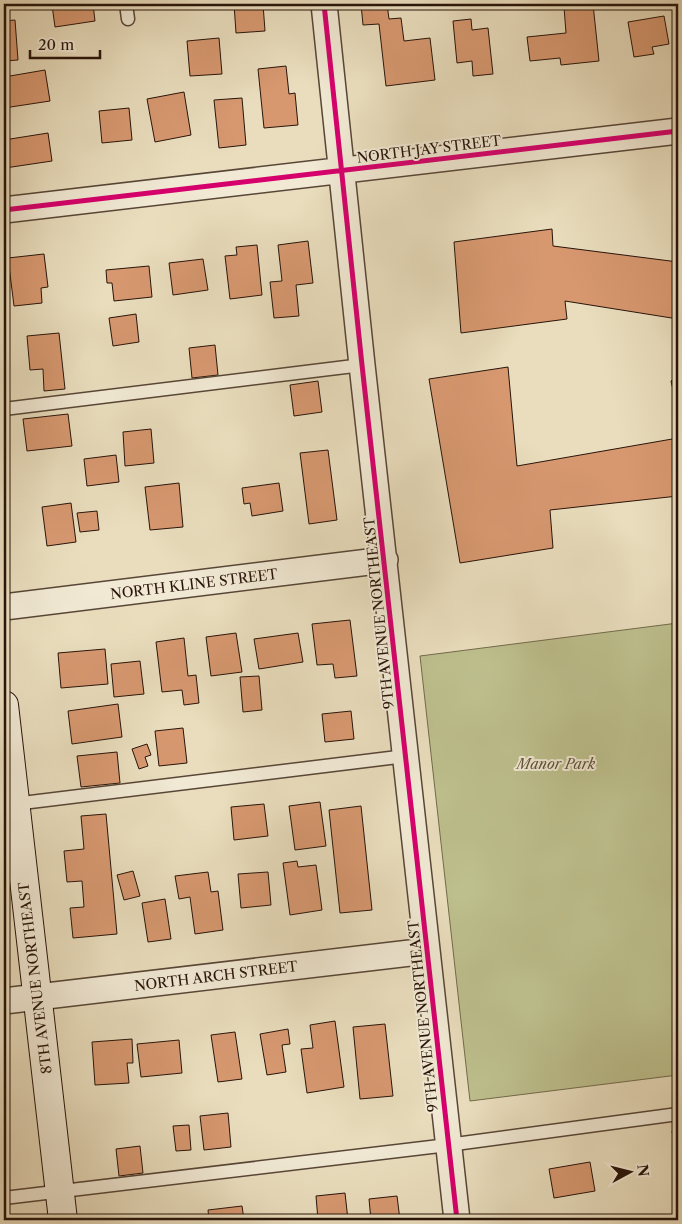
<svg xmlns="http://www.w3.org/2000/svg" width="682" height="1224" font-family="'Libre Caslon Text',serif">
	<rect width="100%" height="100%" fill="#e9ddbd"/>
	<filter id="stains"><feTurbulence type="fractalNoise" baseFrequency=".004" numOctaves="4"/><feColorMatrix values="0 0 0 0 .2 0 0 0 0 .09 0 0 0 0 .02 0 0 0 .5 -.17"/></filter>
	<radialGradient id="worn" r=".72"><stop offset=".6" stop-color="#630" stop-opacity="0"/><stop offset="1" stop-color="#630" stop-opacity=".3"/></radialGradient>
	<path fill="#bdbf8d" stroke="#726a4c" d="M678 623V1075L470 1101 420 656Z"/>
	<path fill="#d79870" stroke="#28140a" d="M57 4H93L95 21 55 27 52 5Z
		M234 4H263L265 31 236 33Z
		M361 4H387L389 19 401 18 404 41 430 38 435 80 386 86 379 24 363 25Z
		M593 4 599 61 561 65 560 58 530 61 527 37 566 33 564 7Z
		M664 16 669 44 652 47 654 54 634 57 628 22Z
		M471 19 472 30 488 28 493 74 473 76 472 61 457 63 453 21Z
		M15 20 18 60 4 61V21Z
		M219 38 222 74 190 76 187 41Z
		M286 66 289 94 295 93 298 125 264 128 258 69Z
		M45 70 50 101 4 108V77Z
		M184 92 191 135 155 142 147 99Z
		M242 98 246 145 219 148 214 100Z
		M129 108 132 140 102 143 99 111Z
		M48 133 52 161 5 168 4 140Z
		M552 229 553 246 678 262V319L565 301 567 319 461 333 454 242Z
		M308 241 313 283 296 285 299 316 274 318 270 282 282 281 278 245Z
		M257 245 262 295 230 299 225 256 237 255 236 247Z
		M44 254 48 287 41 288 42 303 14 306 8 258Z
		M203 259 208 290 173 295 169 263Z
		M149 266 152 297 114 301 112 283H107L106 270Z
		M136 314 139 342 113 346 109 318Z
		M59 333 65 389 44 391 43 369 30 370 27 336Z
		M215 345 218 375 192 378 189 348Z
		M508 367 517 466 678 438V496L550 510 553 548 460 563 429 379Z
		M678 377V412L671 381Z
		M318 381 322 412 294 416 290 385Z
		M68 414 72 446 27 451 23 419Z
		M151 429 154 463 125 466 123 432Z
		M328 450 337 520 309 524 300 453Z
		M116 455 119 482 87 486 84 459Z
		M179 483 183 527 150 530 145 487Z
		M279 483 283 511 252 516 250 503 244 504 242 488Z
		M71 503 76 542 47 546 42 507Z
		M97 511 99 530 80 532 77 513Z
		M350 620 357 676 335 678 333 664 317 665 312 624Z
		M236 633 242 672 211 676 206 637Z
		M298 633 303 662 259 669 254 639Z
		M184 638 188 676 196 675 199 703 184 705 182 690 162 692 156 642Z
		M105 649 108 684 61 688 58 653Z
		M140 661 144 694 114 697 111 664Z
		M259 676 262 710 243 712 240 677Z
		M118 704 122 737 72 744 68 711Z
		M351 711 354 739 325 742 322 714Z
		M183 728 187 763 159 766 155 731Z
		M147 744 151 755 145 757 148 766 139 769 132 749Z
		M117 752 120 783 81 787 77 756Z
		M320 802 326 846 295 850 289 806Z
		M264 804 268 836 234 840 231 807Z
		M361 806 372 910 340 913 329 810Z
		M106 814 117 934 73 938 70 908 84 907 82 881 67 882 64 851 84 849 81 816Z
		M297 861 298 867 316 865 322 910 290 915 283 863Z
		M133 871 140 896 124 900 117 875Z
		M208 872 211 892 218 891 223 930 195 934 190 897 179 899 175 876Z
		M268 872 271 905 241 908 238 874Z
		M165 899 171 939 148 942 142 903Z
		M335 1021 344 1087 307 1093 301 1049 313 1048 310 1025Z
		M385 1024 393 1096 360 1099 353 1027Z
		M288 1029 290 1044 282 1045 286 1072 267 1075 260 1034Z
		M235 1032 242 1079 218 1082 211 1035Z
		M132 1039 133 1063H127L129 1083 95 1085 92 1042Z
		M179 1040 182 1073 141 1077 137 1044Z
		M228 1113 231 1147 204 1150 200 1116Z
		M189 1125 191 1150 176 1151 173 1126Z
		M678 1130V1151H675L672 1131Z
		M140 1146 143 1173 119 1176 116 1149Z
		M590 1162 595 1191 554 1198 549 1169Z
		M345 1193 348 1220H318L316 1196Z
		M397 1196 400 1220H371L369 1199Z
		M242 1206 244 1220H209L208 1210Z"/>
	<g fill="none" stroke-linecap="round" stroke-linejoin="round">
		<g stroke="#584637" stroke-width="15">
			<path id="lane" d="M126 4 128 19
				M4 409 362 365
				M14 804 406 756
				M4 1198 448 1145 678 1114"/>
		</g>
		<g stroke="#584637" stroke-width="28">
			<path id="street" d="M324 4 362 365 457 1220
				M4 210 678 131
				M4 607 385 560
				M4 1001 427 951"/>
		</g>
		<g stroke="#28140a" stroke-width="30">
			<path id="secondary" d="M4 705 63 1220"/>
		</g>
		<use href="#lane" stroke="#f1e9d4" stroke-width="12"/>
		<use href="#street" stroke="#f1e9d4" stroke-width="25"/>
		<use href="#secondary" stroke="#f1e9d4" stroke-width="28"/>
		<g stroke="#f1e9d4" stroke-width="8">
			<path id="cycleway" d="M324 4 362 365 457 1220
				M4 210 678 131"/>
		</g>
		<use href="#cycleway" stroke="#d6006c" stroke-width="5"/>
	</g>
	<g text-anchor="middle" stroke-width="4" stroke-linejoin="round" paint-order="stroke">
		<g font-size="14" fill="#28140a" stroke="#f1e9d4">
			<text transform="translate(429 149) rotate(-7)" y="5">NORTH JAY STREET</text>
			<text transform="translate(194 584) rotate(-7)" y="5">NORTH KLINE STREET</text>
			<text transform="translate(379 613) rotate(-96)" y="5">9TH AVENUE NORTHEAST</text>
			<text transform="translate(216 976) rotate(-7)" y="5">NORTH ARCH STREET</text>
			<text transform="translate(35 978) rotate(-97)" y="5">8TH AVENUE NORTHEAST</text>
			<text transform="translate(423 1016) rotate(-96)" y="5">9TH AVENUE NORTHEAST</text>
		</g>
		<g font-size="14" font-style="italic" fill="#5c5038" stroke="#f1e9d4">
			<text x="556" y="769">Manor Park</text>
		</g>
	</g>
	<rect width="682" height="1224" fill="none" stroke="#e9ddbd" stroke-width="20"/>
	<rect x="5" y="5" width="672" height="1214" fill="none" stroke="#28140a" stroke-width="2.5"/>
	<rect x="10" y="10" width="662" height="1204" fill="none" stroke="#28140a"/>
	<g transform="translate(630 1172) rotate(83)" stroke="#f1e9d4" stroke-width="4" paint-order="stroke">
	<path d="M0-4L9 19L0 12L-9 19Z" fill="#28140a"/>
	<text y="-8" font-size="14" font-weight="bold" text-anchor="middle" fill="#28140a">N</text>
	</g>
	<path d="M30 50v8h70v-8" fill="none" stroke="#28140a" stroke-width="2.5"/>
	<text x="38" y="50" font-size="15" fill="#28140a" stroke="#f1e9d4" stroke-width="4" paint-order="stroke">20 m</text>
	<rect width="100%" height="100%" filter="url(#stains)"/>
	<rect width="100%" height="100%" fill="url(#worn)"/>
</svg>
